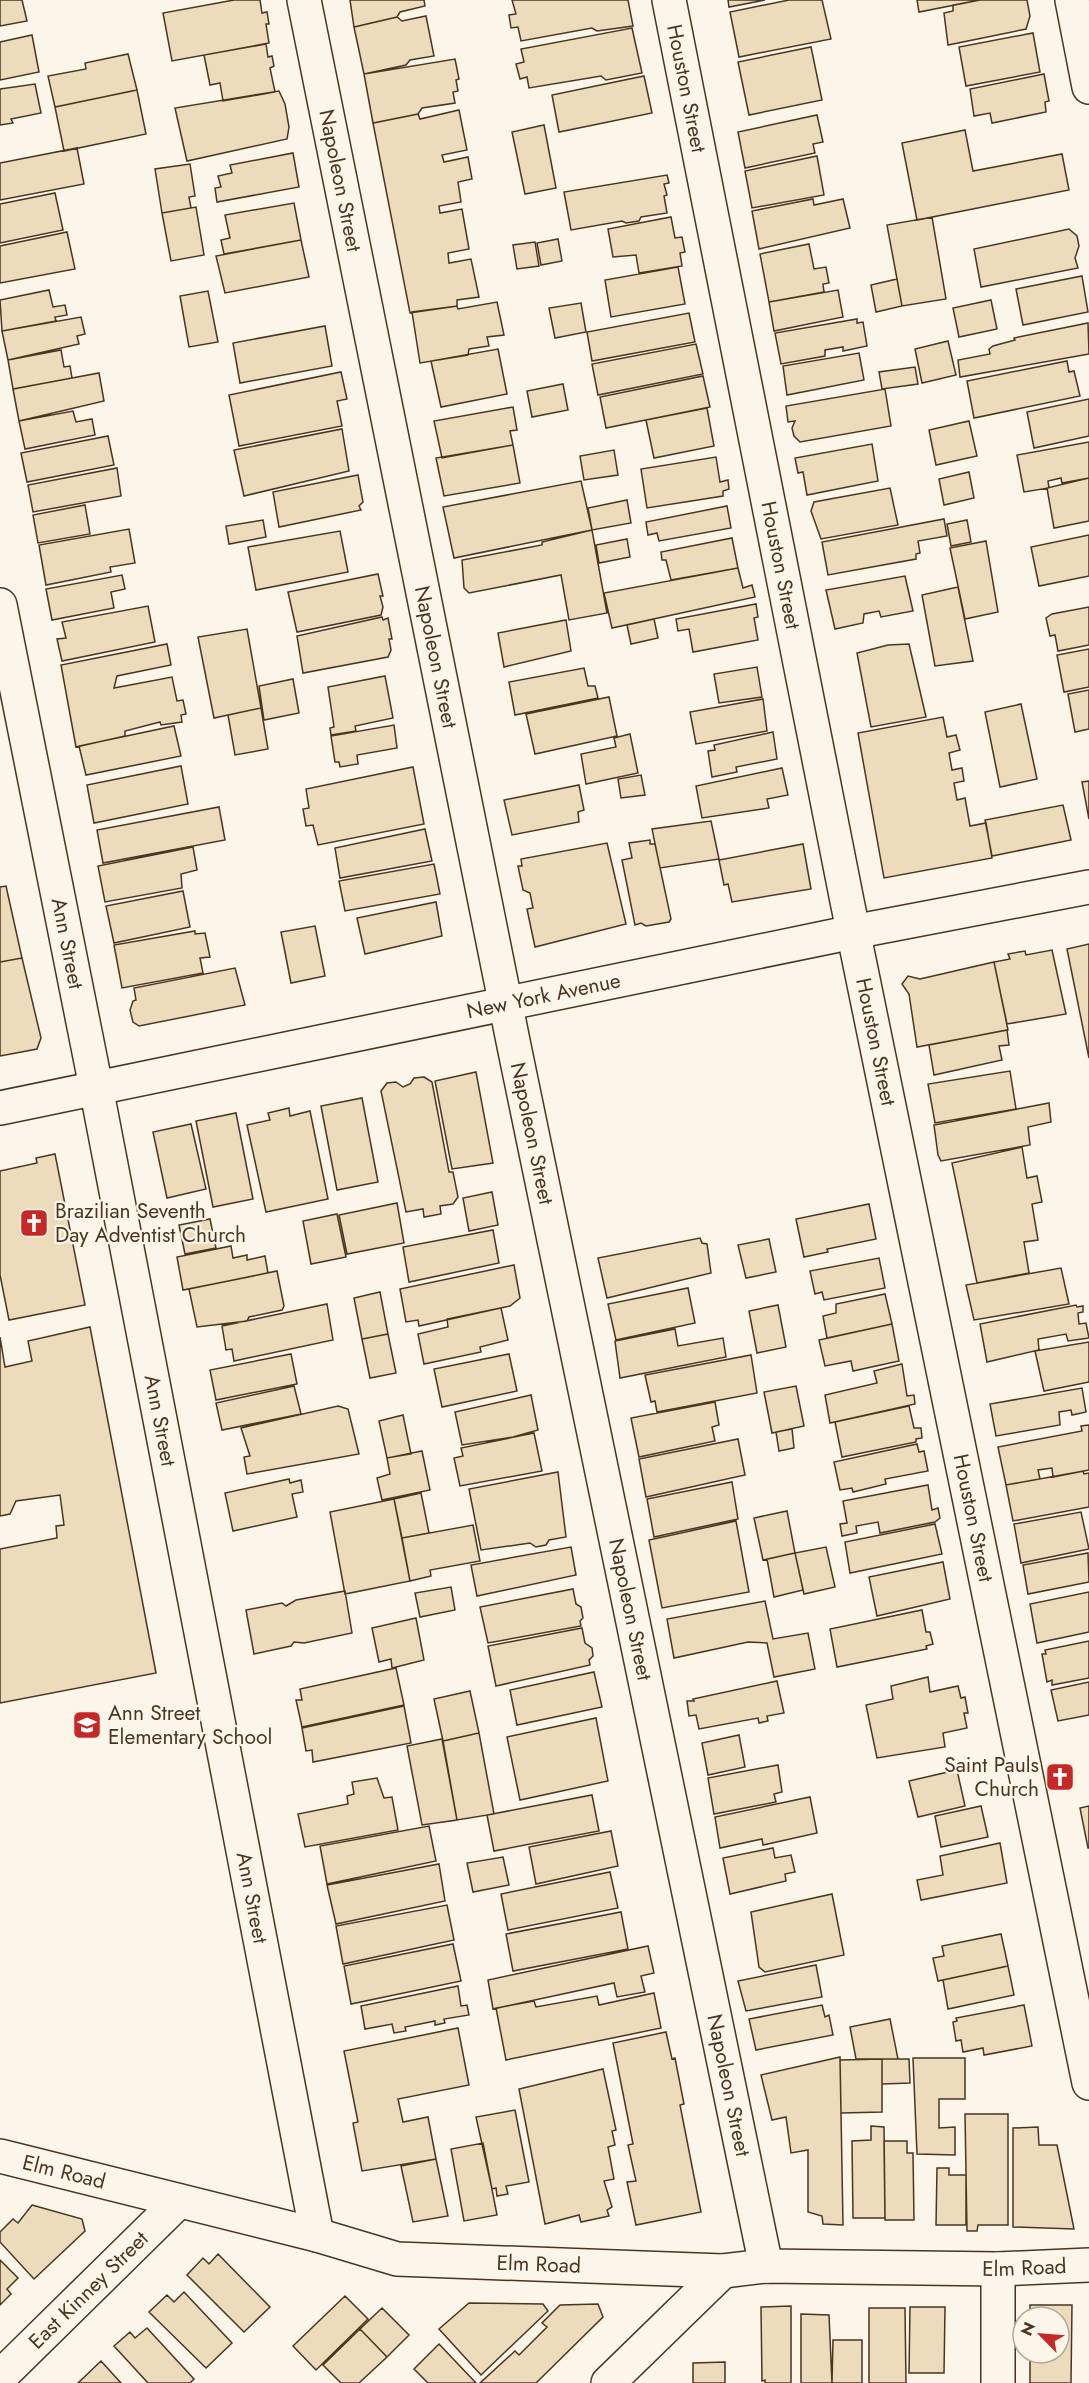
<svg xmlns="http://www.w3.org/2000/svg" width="1089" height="2383" font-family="Jost,sans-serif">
	<rect width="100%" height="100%" fill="#fbf6e9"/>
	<path fill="#ecdcbc" stroke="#4a3520" stroke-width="1.5" d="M0 0H22L27 21 0 26Z
		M234 0H260L262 13 267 12 269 24H266L269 43 172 61 163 13Z
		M350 0H424L425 6 400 12 397 17 354 27Z
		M512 0H628L633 26 597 31 592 28 521 41 518 27 511 28 509 15 516 14Z
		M728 0H765L729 7Z
		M789 0H822L831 39 739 57 730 12Z
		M917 0H980L919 12Z
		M980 0H1027L1030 16 1026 29 948 45 944 13 953 11V5Z
		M426 16 434 56 410 60 406 65 364 74 354 27 397 17 402 21Z
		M632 28 642 73 606 80 601 76 529 88 527 77 520 79 516 64 524 62 521 49Z
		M1033 33 1040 72 966 86 959 47Z
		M32 35 39 72 0 80V42Z
		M266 44 268 57 272 56 274 66 270 68 275 92 223 101 220 83 210 85 204 55Z
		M811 47 822 100 749 115 738 62Z
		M128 54 137 90 55 107 48 76 86 69 85 63Z
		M455 59 459 79 456 80 458 91 453 92 455 103 422 108 418 114 373 123 364 74Z
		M1044 74 1049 101 1045 102 1046 112 992 123 990 113 974 116 970 89Z
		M644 76 652 113 559 132 552 95Z
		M35 84 41 113 11 119 13 123 0 125V89Z
		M137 90 146 134 64 151 55 107Z
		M279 91 285 104 289 127 287 139 187 161 175 108Z
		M459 110 467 150 442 155 444 162 468 157 472 179 458 182 461 202 439 206 440 213 462 209 469 249 448 253 449 263 471 259 479 297 457 300V306L410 313 373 123 418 114 420 119Z
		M817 115 823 142 813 144 815 153 745 168 738 132Z
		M544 125 556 188 525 194 512 132Z
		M965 130 973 171 1062 154 1069 190 917 220 902 143Z
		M77 148 84 184 0 200V163Z
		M293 153 299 187 217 202 215 188 221 187 218 176 232 173 230 165Z
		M817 156 824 195 752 208 745 171Z
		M190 164 195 196 189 197 191 208 162 213 155 169Z
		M667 175 669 183 664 184 667 195 664 196 667 213 641 217 639 221 626 223 622 221 571 230 564 192Z
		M55 193 63 230 0 243V204Z
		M813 199 814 205 843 199 850 228 759 249 752 211Z
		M294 203 301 240 224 254 221 240 230 238 225 215Z
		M196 207 204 255 171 261 162 213Z
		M671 217 675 238 682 237 685 252 680 253 682 266 639 273 636 255 613 257 608 229Z
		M932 217 946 299 902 306 887 225Z
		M1069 229 1077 236 1079 246 1075 258 1078 268 981 287 974 249Z
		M67 232 75 269 0 283V246Z
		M558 239 562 261 541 265 537 243Z
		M301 240 309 277 225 293 216 256Z
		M535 242 539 266 517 269 513 245Z
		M809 244 814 269 826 267 829 283 823 284 824 292 769 302 760 254Z
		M678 267 685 304 611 317 605 280Z
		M1082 276 1088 312 1023 325 1016 289Z
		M897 279 902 306 876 312 871 285Z
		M49 290 53 307 65 305 67 315 55 317 56 321 2 331 0 300Z
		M838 290 843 317 774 331 769 302Z
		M208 291 218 342 189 347 180 296Z
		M991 300 997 329 959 337 953 308Z
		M497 302 504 335 487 337 489 346 469 349 468 355 420 363 412 312 457 306 458 309Z
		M581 303 586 332 555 338 549 308Z
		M689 313 695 342 592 361 587 332Z
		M81 317 85 334 77 336 79 344 8 360 2 331Z
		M857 319V323L863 322 867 346 843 351V347L825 350V356L781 364 775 333Z
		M1088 323 1089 354 960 377 958 360 990 354 989 349 993 346 1015 340 1014 338Z
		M325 326 332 366 240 383 233 343Z
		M948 341 956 375 922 383 915 349Z
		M696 344 703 374 598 395 592 364Z
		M498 349 507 394 441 407 431 361Z
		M61 350 64 367 70 366 72 378 13 389 8 360Z
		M859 353 864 380 787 395 783 366Z
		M1067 361 1069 372 1074 371 1080 396 974 418 967 381Z
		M915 367 918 384 882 389 879 372Z
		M341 372 347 399 337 401 342 426 239 446 229 395Z
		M99 373 104 401 19 421 13 389Z
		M703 376 710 407 606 428 600 397Z
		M563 384 568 410 532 417 527 391Z
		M885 389 891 426 800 442 794 436 792 428 795 421 788 422 786 406Z
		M1089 399V436L1034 448 1027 412Z
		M513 407 517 430 510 431 513 445 442 458 434 421Z
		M707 408 714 446 654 458 646 420Z
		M73 411 76 422 92 419 95 435 25 449 19 421Z
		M969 421 977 456 936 465 929 430Z
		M342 429 349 471 244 496 234 450Z
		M108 436 114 465 27 482 21 453Z
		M1089 442V478L1062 483 1061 478 1048 481 1049 488 1024 492 1017 455Z
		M872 444 878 481 807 495 803 472 798 473 795 458Z
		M513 445 520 483 444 496 436 458Z
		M614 450 618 475 584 480 580 456Z
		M716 457 720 482 728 480 729 489 723 491V496L647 508 641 469Z
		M117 468 121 496 33 512 28 485Z
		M969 472 974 498 944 505 939 479Z
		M358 475 363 502 359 506 361 510 279 527 273 492Z
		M1089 478V521L1054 528 1047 488Z
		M581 481 592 530 454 558 443 507Z
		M890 488 898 525 821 539 811 511 814 502Z
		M627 500 631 523 592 530 588 508Z
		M85 505 90 534 38 543 33 515Z
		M727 506 731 528 659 541 657 533 648 535 646 522Z
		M944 519 947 536 918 541 920 553 916 554V559L828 575 822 542Z
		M263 520 266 537 229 544 226 526Z
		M967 520 971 542 951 546 947 524Z
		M129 529 135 563 110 567 111 572 46 585 39 545Z
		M592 530 607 613 569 620 561 575 469 593 464 588 462 560 542 545V542Z
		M340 531 348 572 256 590 248 547Z
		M1089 535V576L1039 586 1031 547Z
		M732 538 738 568 671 580 666 560H662L661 552Z
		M627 539 630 557 599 563 596 545Z
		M986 541 998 612 965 619 950 548Z
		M738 568 743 588 752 585 755 597 612 628 604 593Z
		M378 574 383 596H380L383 607 381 615 297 632 288 592Z
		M122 575 125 589 111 592 114 608 52 620 46 589Z
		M905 576 913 611 881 617 879 611 864 614 863 623 835 629 826 590Z
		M958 587 973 661 935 666 922 595Z
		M756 604 758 617 754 618 758 640 693 652 689 629 678 631 676 619Z
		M148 606 155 642 62 661 57 639 66 638 62 622Z
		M1089 607V645L1058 651 1055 635 1050 636 1046 618 1052 614Z
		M382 617 383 620 388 618 392 639H389L391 650 388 657 303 673 297 636Z
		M654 619 658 638 631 644 627 625Z
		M566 620 571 651 504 667 498 633Z
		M247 629 261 708 214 718 198 637Z
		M167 644 171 665 117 676 114 688 172 677 177 701 183 700 186 714 181 715 182 722 161 725 160 722 125 731V736L76 747 61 665Z
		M909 644 926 717 871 727 857 653 888 645Z
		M1089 649V687L1064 692 1057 655Z
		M757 667 762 697 719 703 714 674Z
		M584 668 588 686H595L598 698 515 715 509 682Z
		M385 676 393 718 355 726 356 731 331 735 330 728 334 727 328 687Z
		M293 679 299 713 264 720 259 686Z
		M1089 690V729L1075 732 1068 694Z
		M609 697 617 736 535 754 526 714Z
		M763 699 767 731 696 744 690 712Z
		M1021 704 1037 779 1000 787 985 712Z
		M261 708 268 749 235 755 228 715Z
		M943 717 947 737 956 735 960 750 949 753 952 770 962 768 964 781 954 783 957 800 965 798 970 826 986 823 992 858 884 878 858 733Z
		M394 725 397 748 357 755 358 764 340 767 339 762H335L331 736Z
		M174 726 181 756 86 775 79 746Z
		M773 732 777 759 736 767 737 772 712 777 708 751 715 750 714 745Z
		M630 734 638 773 586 784 581 754 616 747 614 738Z
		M181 766 188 804 94 823 87 785Z
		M413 767 424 824 318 845 313 825 306 826 303 809 309 808 306 789Z
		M782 768 788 795 767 799 769 808 702 818 696 786Z
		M641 775 645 795 621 798 618 779Z
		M1089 781V819L1082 782Z
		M579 785 584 810 578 812 579 822 512 835 504 800Z
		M1063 805 1071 840 992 856 985 820Z
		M219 807 225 840 103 863 97 830Z
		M711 821 719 859 660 868 652 829Z
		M425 829 432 861 340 878 335 848Z
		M650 840V844H655L671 919 669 922 646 926 641 923 635 925 622 860 632 858 629 843Z
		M607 843 626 924 535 947 527 909 533 908 530 893 523 890 518 866H522L521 859Z
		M803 844 811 889 732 902 728 884 724 885 719 860Z
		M193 847 197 870 181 874 182 888 105 902 98 866Z
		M434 864 440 894 345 911 339 881Z
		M6 886 22 958 0 962V887Z
		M183 891 190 927 114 943 106 906Z
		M436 902 442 936 365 954 357 918Z
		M315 926 325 976 291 983 281 932Z
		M195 931V934L205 933 210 957 200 958 203 973 122 988 114 945Z
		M1089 944V1058L1067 949Z
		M1052 950 1066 1014 1007 1024 994 962 1010 959 1008 954 1025 951 1026 955Z
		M22 958 41 1038 37 1049 0 1056V962Z
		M994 962 1008 1030 917 1047 909 994 902 984 908 976 920 979Z
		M235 968 245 1005 139 1026 133 1022 130 1010 133 1001 136 1000 134 988Z
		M1007 1030 1009 1045 999 1046 1002 1060 934 1075 929 1045Z
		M1010 1071 1016 1109 935 1123 928 1084Z
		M476 1072 493 1163 452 1169 435 1081Z
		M424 1077 432 1082 449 1172H453L458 1197 453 1204 440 1206 441 1214 424 1217 423 1209 406 1212 381 1091 387 1083 396 1082 403 1087 410 1084 414 1078Z
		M362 1098 378 1182 337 1190 321 1106Z
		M1049 1103 1051 1122 1028 1127 1030 1145 941 1161 938 1155 934 1125Z
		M289 1108 290 1116 310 1111 328 1199 266 1212 247 1125 270 1120 268 1113Z
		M236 1113 253 1199 213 1207 196 1121Z
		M191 1124 206 1189 167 1198 153 1132Z
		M1022 1147 1027 1178 1037 1176 1042 1202 1032 1204 1038 1240 1024 1242 1029 1273 977 1283 952 1163Z
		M55 1154 85 1305 9 1320 0 1275V1171L37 1163 36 1158Z
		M492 1192 498 1225 469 1231 463 1198Z
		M397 1203 404 1243 347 1254 339 1215Z
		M869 1204 876 1239 827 1249 828 1252 804 1257 796 1219Z
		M337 1214 346 1257 311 1264 303 1221Z
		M210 1219 216 1248 185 1254 179 1225Z
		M493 1230 499 1263 409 1282 403 1247Z
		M700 1238 702 1243 707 1244 711 1273 607 1298 598 1258Z
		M769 1239 776 1272 746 1278 738 1245Z
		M231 1246 233 1258 247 1255V1260L265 1256 268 1273 183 1290 177 1257Z
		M879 1258 885 1288 824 1300 822 1292 815 1294 810 1271Z
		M514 1265 520 1298 510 1306 419 1326 418 1320 406 1322 400 1289Z
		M1061 1268 1069 1304 974 1320 966 1285Z
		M277 1271 284 1306 282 1310 249 1317 247 1321 197 1327 189 1289Z
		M688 1288 695 1323 616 1340 608 1304Z
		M380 1292 388 1334 362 1339 354 1298Z
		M885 1294 892 1324 827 1338 823 1316 836 1313V1304Z
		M327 1304 333 1340 234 1361 232 1349 226 1350 222 1326Z
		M778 1305 786 1347 757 1353 749 1311Z
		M1076 1305 1077 1307 1083 1306V1312L1078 1313 1079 1324 1086 1323 1089 1338 1068 1341 1066 1334 1038 1339 1039 1350 987 1362 980 1324Z
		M501 1308 508 1340 480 1347 481 1352 424 1364 418 1334 448 1327 447 1319Z
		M892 1324 899 1361 853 1371 851 1361 825 1366 819 1340Z
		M90 1327 156 1673 0 1703V1549L57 1538 56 1526 64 1525 60 1495 16 1501 10 1514 0 1516V1337L5 1367 32 1361 28 1341Z
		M675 1329 678 1346 723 1338 726 1357 620 1378 615 1341Z
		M388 1334 396 1373 370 1378 362 1339Z
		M1089 1342V1382L1044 1391 1035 1351Z
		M291 1354 297 1384 216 1400 210 1370Z
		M509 1354 517 1391 442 1407 434 1369Z
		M751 1355 757 1393 657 1412 655 1401 651 1402 645 1375Z
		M902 1364 907 1396 914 1395 915 1404 830 1423 825 1395 877 1383 874 1371Z
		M294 1386 301 1414 222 1430 216 1403Z
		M796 1386 804 1426 772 1433 764 1392Z
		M1082 1388 1086 1412 1072 1415 1071 1410 1059 1412 1060 1425 996 1436 990 1404Z
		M531 1395 538 1430 513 1437 462 1445 455 1412Z
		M715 1402 719 1425 712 1427 715 1441 639 1457 631 1418Z
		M338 1406 348 1409 359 1454 247 1474 244 1457 250 1456 241 1428Z
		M909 1406 914 1428H921L922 1438 916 1439V1442L842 1457 835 1422Z
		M403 1415 411 1454 387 1458 379 1421Z
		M1089 1425V1470L1053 1477 1052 1468 1038 1470 1040 1479 1006 1485 998 1447 1082 1431 1081 1426Z
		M792 1429 794 1448 779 1451 776 1432Z
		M534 1433 542 1471 460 1486 454 1458 463 1456 461 1448Z
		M738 1439 745 1475 646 1497 639 1459Z
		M917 1444 919 1452 924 1451 928 1471 885 1479 886 1484 853 1492 852 1488 840 1490 834 1462Z
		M422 1451 430 1490 382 1500 377 1478 390 1474 387 1458Z
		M1083 1471 1084 1474 1089 1473V1507L1013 1521 1006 1485Z
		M558 1472 566 1537 549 1540 546 1545 536 1547 530 1543 481 1550 469 1489Z
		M289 1479 290 1483 301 1480 303 1492 292 1494 297 1517 233 1531 225 1493Z
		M732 1482 738 1519 654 1537 647 1499Z
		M928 1485 932 1510 938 1508 940 1518 935 1522 880 1533 878 1522 856 1526 857 1533 842 1536 840 1524 847 1523 843 1501Z
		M421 1493 429 1533 402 1538 394 1499Z
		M394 1499 410 1581 345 1594 330 1512Z
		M787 1511 795 1553 763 1560 754 1518Z
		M1081 1512 1089 1549 1021 1563 1014 1524Z
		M736 1521 749 1592 662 1608 649 1540Z
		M935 1524 942 1554 850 1573 845 1542Z
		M473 1525 480 1561 430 1570 431 1576 410 1581 402 1538Z
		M571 1547 576 1575 477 1596 471 1565Z
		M826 1547 835 1587 804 1594 795 1553Z
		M795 1553 803 1590 774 1597 767 1559Z
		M1088 1553 1089 1582 1028 1594 1023 1565Z
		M943 1562 950 1599 877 1616 869 1577Z
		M451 1587 455 1610 420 1617 415 1593Z
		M573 1589 576 1604 581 1607 583 1618 580 1621 581 1626 488 1643 480 1607Z
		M345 1591 352 1633 304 1643 294 1642 291 1646 254 1654 246 1610 282 1603 286 1606 296 1600Z
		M1089 1592V1632L1037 1643 1030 1604Z
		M765 1601 773 1639 808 1633 815 1669 774 1677 767 1643 748 1642 674 1658 667 1619Z
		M922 1610 926 1632H930L933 1644 926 1646 927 1649 837 1667 830 1629Z
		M416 1618 424 1660 392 1668 391 1659 379 1662 372 1628Z
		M582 1628 585 1643 592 1648 593 1656 589 1660 590 1665 496 1686 488 1646Z
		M1089 1641V1678L1052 1685V1680L1047 1682 1042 1654H1046L1045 1650Z
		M396 1668 404 1705 302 1727 296 1700H302L300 1689Z
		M594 1672 602 1707 517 1725 510 1690Z
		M928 1677 930 1692 958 1686 961 1698 965 1697 968 1713H964L967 1728 943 1733 945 1747 877 1758 866 1705 893 1699 891 1686Z
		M777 1681 784 1713 767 1716 768 1721 759 1723 758 1718 699 1729 696 1715 689 1716 687 1701H694L693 1699Z
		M1089 1682V1715L1058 1721 1051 1690Z
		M470 1691 479 1733 443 1741 434 1699Z
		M404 1706 411 1743 313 1762 312 1750 306 1751 302 1728Z
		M596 1718 608 1781 520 1800 507 1737Z
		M479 1733 494 1814 457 1820 443 1741Z
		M739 1735 745 1767 708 1775 702 1743Z
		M442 1739 457 1820 422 1825 407 1746Z
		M778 1765 782 1792 774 1794 776 1802 714 1814 708 1778Z
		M957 1770 965 1806 918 1817 909 1781Z
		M377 1778 384 1798 392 1797 398 1830 305 1847 298 1814 348 1804 347 1796 354 1794 352 1782Z
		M592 1795 599 1831 494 1851 487 1815Z
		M810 1797 817 1833 763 1845 762 1839 720 1848 715 1817Z
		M981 1806 988 1837 941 1847 935 1816Z
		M1089 1806V1848H1088L1080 1808Z
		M429 1826 436 1861 327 1884 320 1846Z
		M611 1831 618 1866 536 1884 529 1847Z
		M1000 1843 1007 1883 921 1900 917 1880 943 1875 940 1856Z
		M773 1848 775 1858 791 1855 795 1872 785 1874 786 1881 730 1894 723 1858Z
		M503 1857 509 1885 473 1892 467 1863Z
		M439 1864 445 1901 336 1924 327 1885Z
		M610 1872 618 1908 508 1930 501 1894Z
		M832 1894 844 1955 765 1972 759 1967 751 1912Z
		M447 1905 454 1940 343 1964 336 1926Z
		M621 1912 628 1949 513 1971 506 1934Z
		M1001 1934 1008 1966 938 1981 933 1958 944 1956 942 1946Z
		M453 1944 461 1981 351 2004 344 1966Z
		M648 1946 654 1973 641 1976 645 1992 617 1997 614 1983 493 2009 488 1980Z
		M816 1965 822 1997 746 2011 738 1981Z
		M1008 1966 1014 1995 948 2009 943 1980Z
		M458 1986 461 2006 467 2005 469 2015 444 2019 445 2023 435 2025V2021L405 2027 406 2031 394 2033 392 2024 365 2029 361 2006Z
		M654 1993 661 2028 506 2060 496 2008 534 2001 536 2007 597 1996 599 2005Z
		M822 2005 825 2017 829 2015 833 2035 756 2050 749 2019Z
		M1024 2005 1032 2046 984 2055 983 2048 963 2052 961 2040 956 2041 953 2022 957 2021 956 2018Z
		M890 2019 898 2059H856L850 2027Z
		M458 2028 469 2085 398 2099 403 2122 428 2117 436 2159 362 2171 353 2123 358 2122 344 2051Z
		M666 2032 672 2059 675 2058 684 2104 680 2105 701 2212 636 2225 627 2182 636 2181 628 2145 633 2144 613 2043Z
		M840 2057 843 2225 823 2224 822 2216 808 2212V2150L791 2153 786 2117 772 2120 761 2075Z
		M913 2058H965V2099H939V2128L955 2127V2155L917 2154Z
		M882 2059V2112L841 2113 840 2060Z
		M882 2059H909L910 2083 882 2084Z
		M603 2069 616 2130 612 2131 615 2145 608 2147 614 2179 604 2181 612 2207 607 2210 609 2216 581 2222 579 2215 545 2224 519 2089Z
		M515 2110 529 2182 506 2186 508 2194 497 2196 496 2188 492 2189 476 2117Z
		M965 2114H1008V2225H978L977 2231H967Z
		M871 2126 884 2127 885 2218H853L852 2141 871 2140Z
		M1038 2127 1039 2145H1057L1074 2229 1013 2227V2128Z
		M884 2141H907V2153H913L914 2220H885Z
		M483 2143 497 2215 464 2221 451 2149Z
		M436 2159 448 2216 413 2222 401 2166Z
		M937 2168H949V2175H966V2225H936Z
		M32 2205 82 2219 85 2231 34 2279 0 2242V2232L13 2219 18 2223Z
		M218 2254 270 2307 244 2332 187 2275 203 2258 209 2264Z
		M0 2260 18 2278 7 2289 11 2294 0 2305Z
		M184 2292 232 2343 206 2368 149 2312 167 2295 174 2302Z
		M345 2296 368 2319 316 2370 293 2346Z
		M469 2303 543 2304 548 2311 481 2375 439 2329Z
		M598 2304 603 2317 536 2383H480L515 2351 519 2355 547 2327 542 2323 560 2305Z
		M1030 2305H1072L1071 2383H1030V2353H1059V2317H1030Z
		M791 2306V2383H765V2380L762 2381 761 2307Z
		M910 2307H945L944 2373H909Z
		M382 2308 409 2335 387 2357 360 2329Z
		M869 2308H905L906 2383H869Z
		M801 2314 829 2315 832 2383H801Z
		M147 2328 194 2379 190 2383H148L114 2346 130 2332 135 2338Z
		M360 2329 387 2357 359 2383H341L323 2365Z
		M833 2340H862V2383H832Z
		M439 2344 476 2383H428L414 2369Z
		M101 2361 121 2383H78Z
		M725 2362V2383H693V2363Z"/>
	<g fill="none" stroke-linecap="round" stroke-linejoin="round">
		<g stroke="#4a3520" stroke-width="36">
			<g id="minor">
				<path id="s1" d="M304 0 514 1046 766 2266"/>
				<path id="s2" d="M669 0 847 901 1089 2083"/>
				<path d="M1072 0 1089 87"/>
				<path id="s3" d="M0 605 96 1087 317 2235"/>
				<path id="s4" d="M0 1108 853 932 1089 887"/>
				<path id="s5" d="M0 2156 317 2235 397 2259 723 2271 766 2266 998 2269 1089 2265"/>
				<path id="s6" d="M0 2377 179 2201"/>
				<path d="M608 2383 723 2271"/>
				<path d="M998 2383V2269"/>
			</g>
		</g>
		<use href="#minor" stroke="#fbf6e9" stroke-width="33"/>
	</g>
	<defs>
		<g id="church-square" transform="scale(1.5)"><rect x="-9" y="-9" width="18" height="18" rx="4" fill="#c62828" stroke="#fbf6e9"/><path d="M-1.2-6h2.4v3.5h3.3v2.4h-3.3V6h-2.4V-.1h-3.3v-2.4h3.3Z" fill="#fff"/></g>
		<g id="school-square" transform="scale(1.5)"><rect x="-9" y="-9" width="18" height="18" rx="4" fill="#c62828" stroke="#fbf6e9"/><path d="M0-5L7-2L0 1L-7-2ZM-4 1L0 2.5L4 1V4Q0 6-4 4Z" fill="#fff"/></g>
	</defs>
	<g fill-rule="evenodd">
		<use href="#church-square" x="34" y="1223"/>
		<use href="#school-square" x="87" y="1725"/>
		<use href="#church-square" x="1060" y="1777"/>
	</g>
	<g text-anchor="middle" stroke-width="4.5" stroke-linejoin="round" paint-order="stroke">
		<g font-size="21" fill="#4a3520" stroke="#fbf6e9">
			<text dy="7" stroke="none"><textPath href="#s2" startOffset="90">Houston Street</textPath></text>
			<text dy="7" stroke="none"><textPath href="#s1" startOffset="184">Napoleon Street</textPath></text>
			<text dy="7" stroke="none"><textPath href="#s2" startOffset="576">Houston Street</textPath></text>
			<text dy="7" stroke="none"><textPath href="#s1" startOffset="670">Napoleon Street</textPath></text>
			<text dy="7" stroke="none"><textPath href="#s3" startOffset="345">Ann Street</textPath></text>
			<text dy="7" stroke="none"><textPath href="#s4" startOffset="555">New York Avenue</textPath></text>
			<text dy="7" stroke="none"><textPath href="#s2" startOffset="1062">Houston Street</textPath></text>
			<text dy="7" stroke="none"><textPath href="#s1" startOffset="1156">Napoleon Street</textPath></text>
			<text dy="7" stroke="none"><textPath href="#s3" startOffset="831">Ann Street</textPath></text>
			<text dy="7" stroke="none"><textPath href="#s2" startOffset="1548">Houston Street</textPath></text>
			<text dy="7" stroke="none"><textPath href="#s1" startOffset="1642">Napoleon Street</textPath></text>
			<text dy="7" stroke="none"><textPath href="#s3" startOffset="1317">Ann Street</textPath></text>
			<text dy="7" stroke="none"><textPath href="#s1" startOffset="2128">Napoleon Street</textPath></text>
			<text dy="7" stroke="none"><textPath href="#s5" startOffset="66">Elm Road</textPath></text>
			<text dy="7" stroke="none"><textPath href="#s5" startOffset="552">Elm Road</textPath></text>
			<text dy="7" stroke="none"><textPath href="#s5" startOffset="1038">Elm Road</textPath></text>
			<text dy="7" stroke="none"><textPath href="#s6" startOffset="124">East Kinney Street</textPath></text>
		</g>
		<g font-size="21" fill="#4a3520" stroke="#fbf6e9" text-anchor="start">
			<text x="55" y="1218">Brazilian Seventh<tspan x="55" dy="24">Day Adventist Church</tspan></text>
			<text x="108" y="1720">Ann Street<tspan x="108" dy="24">Elementary School</tspan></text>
			<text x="1039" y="1772" text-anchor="end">Saint Pauls<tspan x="1039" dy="24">Church</tspan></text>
		</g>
	</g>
	<g transform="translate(1041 2335) rotate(295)"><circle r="28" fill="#fbf6e9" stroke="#b4a999" stroke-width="1.5"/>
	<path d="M0-4.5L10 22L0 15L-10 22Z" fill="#c62828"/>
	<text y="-9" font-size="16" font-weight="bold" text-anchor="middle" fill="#4a3520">N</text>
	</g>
</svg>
